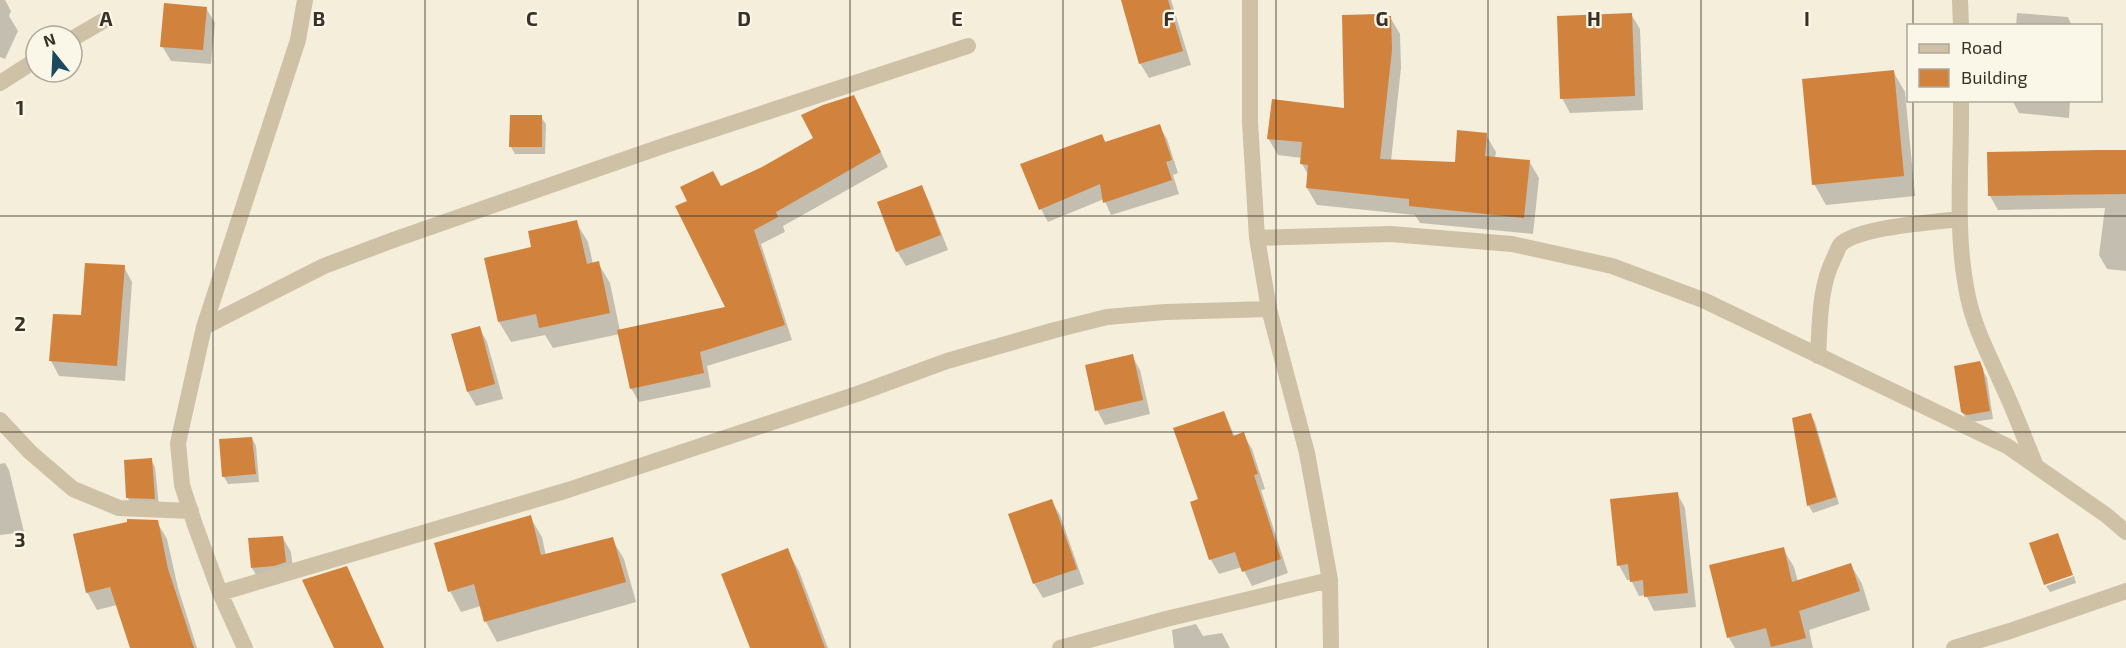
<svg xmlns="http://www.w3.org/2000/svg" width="2126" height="648" font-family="'Exo 2',sans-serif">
	<rect width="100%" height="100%" fill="#f4eedb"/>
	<path fill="#0003" d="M0 0H5L11 11 9 16 18 31 5 59 0 57Z
		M1122 0H1171L1191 65 1149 78 1140 63Z
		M206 8 215 23 211 64 171 61 162 46Z
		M2017 13 2068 17 2072 26H2016Z
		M1631 14 1640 29 1643 110 1570 113 1562 98Z
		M1379 17H1390L1400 34 1401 68 1391 161 1456 164 1486 135 1496 152 1495 158 1529 161 1539 178 1533 234 1420 223 1415 215 1317 205 1307 188 1309 176 1302 164V158L1278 155 1268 138 1345 110Z
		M1893 71 1905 92 1915 196 1826 205 1814 184Z
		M2012 100H2070L2069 118 2019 113Z
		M861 111 888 167 783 226 785 232 761 244 792 340 707 366 711 387 639 402 631 388 620 334 553 348 545 335 511 342 499 322 486 259 533 248 576 222 588 242 593 264 598 263 610 283 620 331 727 308 721 188 762 168Z
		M541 117 546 124 545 154H515L511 147Z
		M1159 126 1167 139 1178 173 1173 175 1179 194 1111 215 1104 199 1048 222 1041 209 1102 136 1106 143Z
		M2126 151V271L2107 269 2099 255 2105 208 1998 210 1990 196Z
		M921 186 929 201 948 250 906 266 897 251Z
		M124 267 132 282 125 381 59 376 51 361Z
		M479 327 487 342 503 399 476 406 468 392Z
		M1132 356 1140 370 1150 414 1105 425 1097 410Z
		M1979 363 1987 378 1993 419 1972 422 1967 420 1962 412Z
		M1224 412 1235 437 1243 434 1252 449 1265 489 1261 490 1288 573 1252 586 1242 567 1219 574 1211 560 1192 503 1200 500Z
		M1811 415 1815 422 1839 504 1813 513 1809 506 1794 419Z
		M252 438 256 446 259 482 228 484 224 477 221 440Z
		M151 460 155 467 159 506 132 505 127 497Z
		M5 463 9 470 24 532 0 535V464Z
		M1677 493 1685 508 1696 607 1654 611 1646 595 1639 596 1631 580H1627L1619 565Z
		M1051 500 1060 515 1084 584 1043 598 1034 583Z
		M530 517 542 537 546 556 612 539 624 559 636 602 497 642 486 622 481 606 461 612 450 591Z
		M157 522 167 539 178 588 197 648H131L117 605 97 610 87 592Z
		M283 538 291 552 294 577 261 583 252 568 250 540Z
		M1783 549 1794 567 1798 582 1851 565 1862 584 1870 610 1809 630 1813 648H1735L1729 638 1711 566Z
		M787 550 799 571 828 648H751Z
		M2074 576 2076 583 2050 592 2046 586Z
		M1196 624 1203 636 1222 633 1230 648H1174L1172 630Z"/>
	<path fill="#d1823c" d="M1121 0H1168L1183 51 1139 64Z
		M164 3 207 7 203 50 160 47Z
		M1632 13 1635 96 1560 99 1557 16Z
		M1379 14V16H1391L1392 50 1380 159 1455 162 1457 130 1487 133 1485 156 1530 160 1524 218 1409 206V199L1306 188 1308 165 1300 164 1302 142 1267 139 1272 99 1344 108 1342 15Z
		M1894 70 1904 176 1812 185 1802 79Z
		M854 95 881 152 776 212 778 217 754 230 785 325 700 352 704 373 630 389 617 330 725 307 675 206 687 201 680 187 713 171 721 186 762 167 813 138 801 115 823 105Z
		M510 115H542V147H509Z
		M1160 124 1172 160 1166 162 1172 180 1103 203 1100 184 1039 210 1020 164 1102 134 1105 142Z
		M2099 150H2126V194L1988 196 1987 152Z
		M922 185 941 235 896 252 877 202Z
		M577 220 587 264 599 261 610 313 539 328 536 314 498 322 484 258 531 247 528 231Z
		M85 263 125 265 117 366 49 361 53 314 81 315Z
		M480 326 495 384 467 392 451 334Z
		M1133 354 1143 400 1095 411 1085 365Z
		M1980 361 1983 369 1990 411 1967 415 1961 412 1954 366Z
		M1224 411 1233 436 1244 432 1258 474 1254 475 1281 559 1242 572 1235 552 1209 560 1190 502 1198 499 1173 428Z
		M1811 413 1836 497 1807 506 1792 418Z
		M252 437 256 474 222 477 219 439Z
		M152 458 155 499 126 498 124 460Z
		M1678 492 1688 593 1644 597 1643 580 1630 582 1628 564 1617 566 1610 499Z
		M1052 499 1077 569 1033 584 1008 514Z
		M531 515 541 555 613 537 626 582 484 622 474 584 448 592 434 543Z
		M127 519 158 520 168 569 194 648H130L110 587 86 593 73 534 127 522Z
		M2058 533 2073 575 2044 585 2029 543Z
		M283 536 286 562 274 566 251 568 248 538Z
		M1784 547 1792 582 1851 563 1860 591 1799 611 1806 638 1771 647 1766 628 1727 638 1709 565Z
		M788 548 825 648H750L721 574Z
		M347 566 384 648H334L302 580Z"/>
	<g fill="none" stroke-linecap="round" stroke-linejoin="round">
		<path stroke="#cec1a5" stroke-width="16" d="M1250 0V122L1257 238 1269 309 1307 453 1330 580 1331 648
			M1960 0 1961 26
			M72 39 103 21
			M0 83 36 60
			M1961 100C1962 166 1954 232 1968 297 1974 326 1987 351 1999 378 2013 407 2024 437 2036 466
			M1257 238 1391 234 1512 244 1612 266 1703 300 2007 446 2106 515 2126 532
			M204 327 324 266 396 239 663 146 968 46
			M1818 356C1820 323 1819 288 1834 258 1836 254 1838 248 1840 245 1857 227 1935 222 1960 219
			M0 420 30 452 73 489 119 508 191 511
			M220 593 568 490 857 394 947 361 1055 330 1107 317 1165 312 1269 309
			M245 648 220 593 195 525 182 485 178 443 204 327 298 40 305 0
			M1060 648 1166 619 1330 580
			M1954 648 2010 631 2126 591"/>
	</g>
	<path fill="none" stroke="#393127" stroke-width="1.5" stroke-opacity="0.55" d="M213 0V648M425 0V648M638 0V648M850 0V648M1063 0V648M1276 0V648M1488 0V648M1701 0V648M1913 0V26M1913 100V648M0 216H2126M0 432H2126"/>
	<g font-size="20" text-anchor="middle" font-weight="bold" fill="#393127" stroke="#fbf7e8" stroke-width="4.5" stroke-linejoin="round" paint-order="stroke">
		<text x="106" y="26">A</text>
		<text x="319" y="26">B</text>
		<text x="532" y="26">C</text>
		<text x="744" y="26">D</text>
		<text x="957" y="26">E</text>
		<text x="1169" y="26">F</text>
		<text x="1382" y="26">G</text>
		<text x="1594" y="26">H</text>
		<text x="1807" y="26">I</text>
		<text x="20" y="115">1</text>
		<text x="20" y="331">2</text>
		<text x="20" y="547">3</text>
	</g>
	<rect x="1907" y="24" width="195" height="78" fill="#fbf7e8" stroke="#ada89b" stroke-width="1.5"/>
	<rect x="1919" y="44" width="30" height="9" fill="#cec1a5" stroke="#ada89b" stroke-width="1.5"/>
	<text x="1961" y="54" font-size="18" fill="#393127">Road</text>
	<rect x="1919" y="69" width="30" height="18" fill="#d1823c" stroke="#ada89b" stroke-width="1.5"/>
	<text x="1961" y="84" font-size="18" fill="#393127">Building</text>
	<g transform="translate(54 54) rotate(342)"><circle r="28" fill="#fbf7e8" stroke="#ada89b" stroke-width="1.5"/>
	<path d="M0-4.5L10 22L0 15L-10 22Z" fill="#194a5e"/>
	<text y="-9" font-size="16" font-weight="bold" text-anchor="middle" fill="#393127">N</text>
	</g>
</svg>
